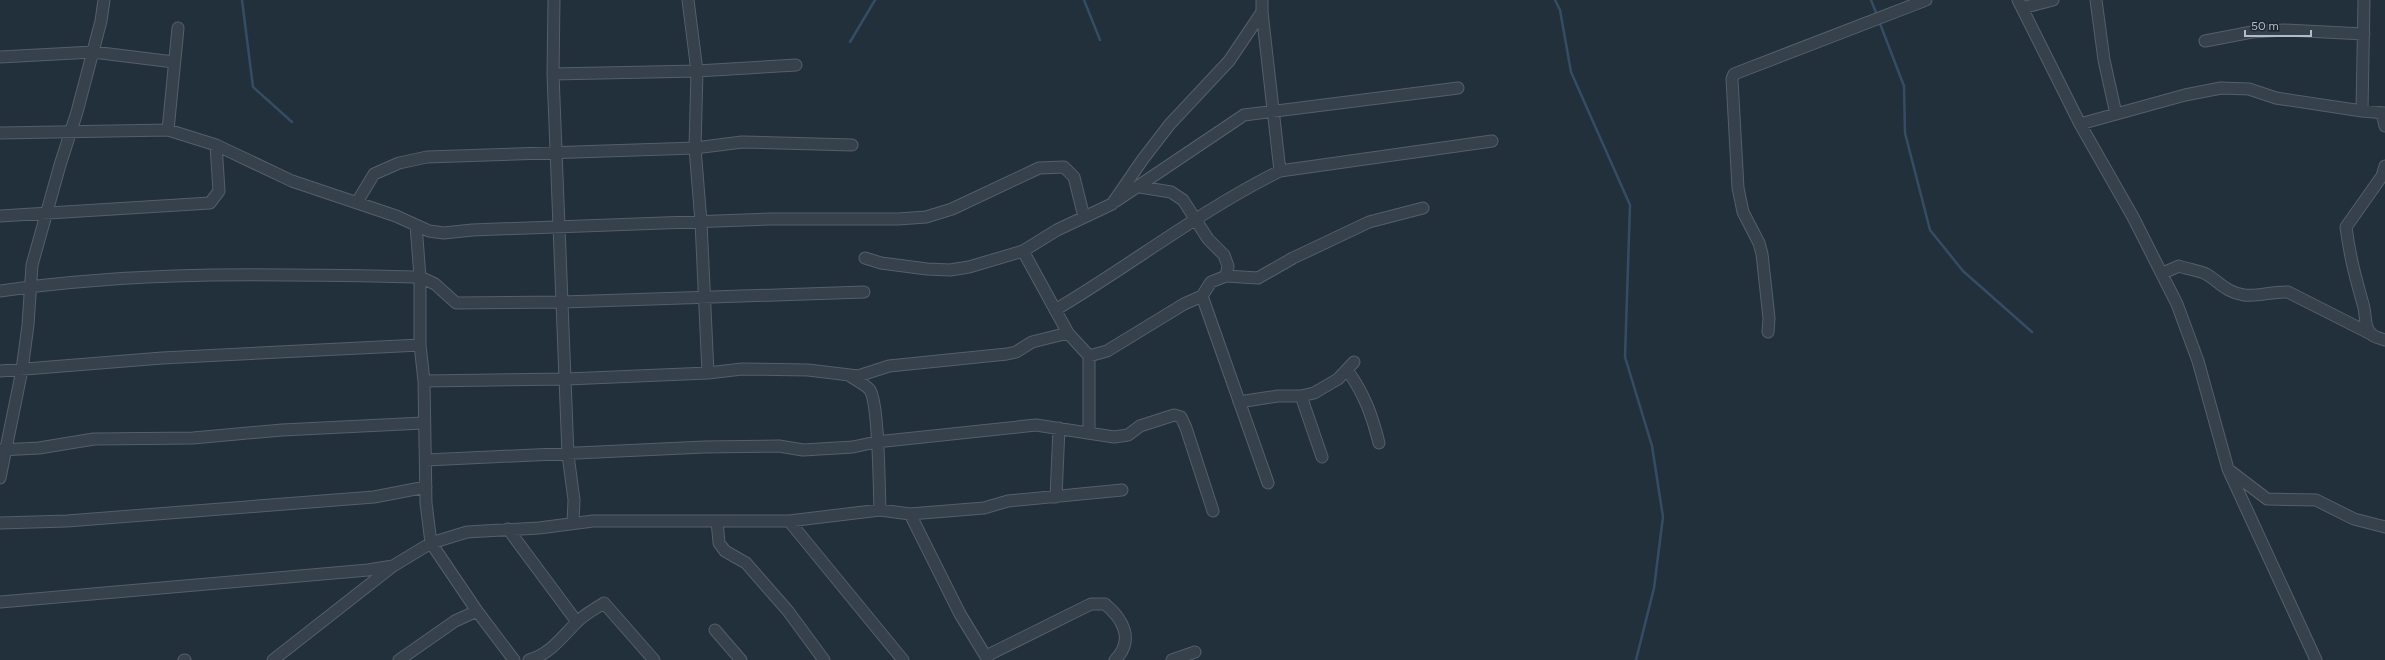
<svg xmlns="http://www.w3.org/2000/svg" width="2385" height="660" font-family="Figtree,sans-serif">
	<rect width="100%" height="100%" fill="#22303c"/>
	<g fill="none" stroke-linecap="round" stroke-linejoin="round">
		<path stroke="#354d64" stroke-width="2.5" d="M242 0 253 87 292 122
			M1084 0 1100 40
			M1555 0 1560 10 1571 72 1630 205 1625 357 1652 446 1663 517 1654 588 1636 660
			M1871 0 1877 15
			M1879 21 1904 86 1905 133 1930 230 1963 271 2032 332
			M850 42 875 0"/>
		<g stroke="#545f6a" stroke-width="13">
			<path id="minor" d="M554 0 553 74 568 455 574 500 573 523
				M688 0 697 71 695 148 701 222 708 373
				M2018 0 2080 124 2133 217 2177 304 2198 361 2228 469 2316 660
				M2096 0 2104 60 2116 114
				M2022 8 2053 0
				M1262 12 1280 171
				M2205 41 2252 32 2284 30 2364 34
				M0 57 93 52 174 62
				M553 74 697 71 796 65
				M2362 111 2364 0
				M2382 113 2385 126
				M2080 124 2185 95 2221 88 2249 89 2276 98 2362 111 2385 113
				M168 130 178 28
				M0 133 168 130 216 145 292 181 396 216 429 231 444 233 472 230 770 219H898L926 217 952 209 1039 168 1064 167 1074 177 1084 217
				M2385 166 2382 176 2346 227C2350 257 2355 276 2363 304 2366 312 2364 324 2369 331 2372 337 2379 338 2385 340
				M1140 187 1171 192 1183 200 1208 239 1224 255 1228 266 1226 276
				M1116 201 1244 115 1458 88
				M357 202 374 174 399 163 427 157 695 148 742 142 852 145
				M0 216 210 203 219 191 216 145
				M416 225 420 277V345L424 381 426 503 431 543 477 611 514 660
				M865 258 881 263 927 269 950 270 969 267 1023 251 1057 230 1112 204 1143 159 1170 124 1229 61 1262 12V0
				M2163 273 2179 266C2187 269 2201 271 2206 274 2220 282 2225 292 2244 295 2258 297 2273 291 2288 292L2369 333
				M0 291C139 270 280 274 420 277L435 284 456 303 563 302 864 292
				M1202 296 1268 483
				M1055 310C1131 265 1201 210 1280 171L1492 141
				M1768 332 1769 318 1762 254 1759 243 1743 212 1738 188 1732 79 1734 74 1926 0
				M1068 333 1089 356 1107 351 1184 304 1202 296 1211 282 1226 276 1258 278 1293 258 1369 222 1423 208
				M1089 356V432
				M1347 370C1364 393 1372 415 1379 443
				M0 371 162 358 420 345
				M850 376C856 380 866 385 870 390 879 405 879 487 880 510
				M424 381 567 379 708 373 742 369 808 370 858 376 889 366 1007 354 1016 352 1032 342 1068 333 1023 251
				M1301 396 1322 457
				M1239 402 1278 396H1301L1314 393 1338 379 1354 362
				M0 450 39 448 94 439 193 438 282 430 423 423
				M426 460 704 447 779 446 803 450 853 447 876 442 1036 425 1114 437 1128 435 1140 426 1174 415 1181 417 1186 428 1213 511
				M2229 470 2267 499 2316 500 2354 519 2385 527
				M0 478 22 370 28 325 32 265 60 165 77 112 101 21 104 0
				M1056 497 1059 428
				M910 514 960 614 988 660
				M717 521 719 543 725 551 746 563 788 611 824 660
				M789 521 903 660
				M0 523 67 521 374 497 426 487
				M508 529 577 622
				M0 602 368 570 393 566 431 543 467 532 539 528 593 521H789L880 510 910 514 984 508 1008 501 1122 490
				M715 630 741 660
				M986 656 1091 604H1105C1123 619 1135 640 1115 660
				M184 660H185
				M273 660 393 566
				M399 660 455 621 477 611
				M529 660C550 654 561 638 576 623 583 615 595 609 604 603L654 660
				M1172 660 1195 652"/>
		</g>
		<use href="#minor" stroke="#36414c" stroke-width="11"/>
	</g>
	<path d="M2245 30v6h66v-6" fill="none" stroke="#b1bcc8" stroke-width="2"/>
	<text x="2251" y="30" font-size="12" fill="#b1bcc8" stroke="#1b2631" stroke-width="3" paint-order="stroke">50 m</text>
</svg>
